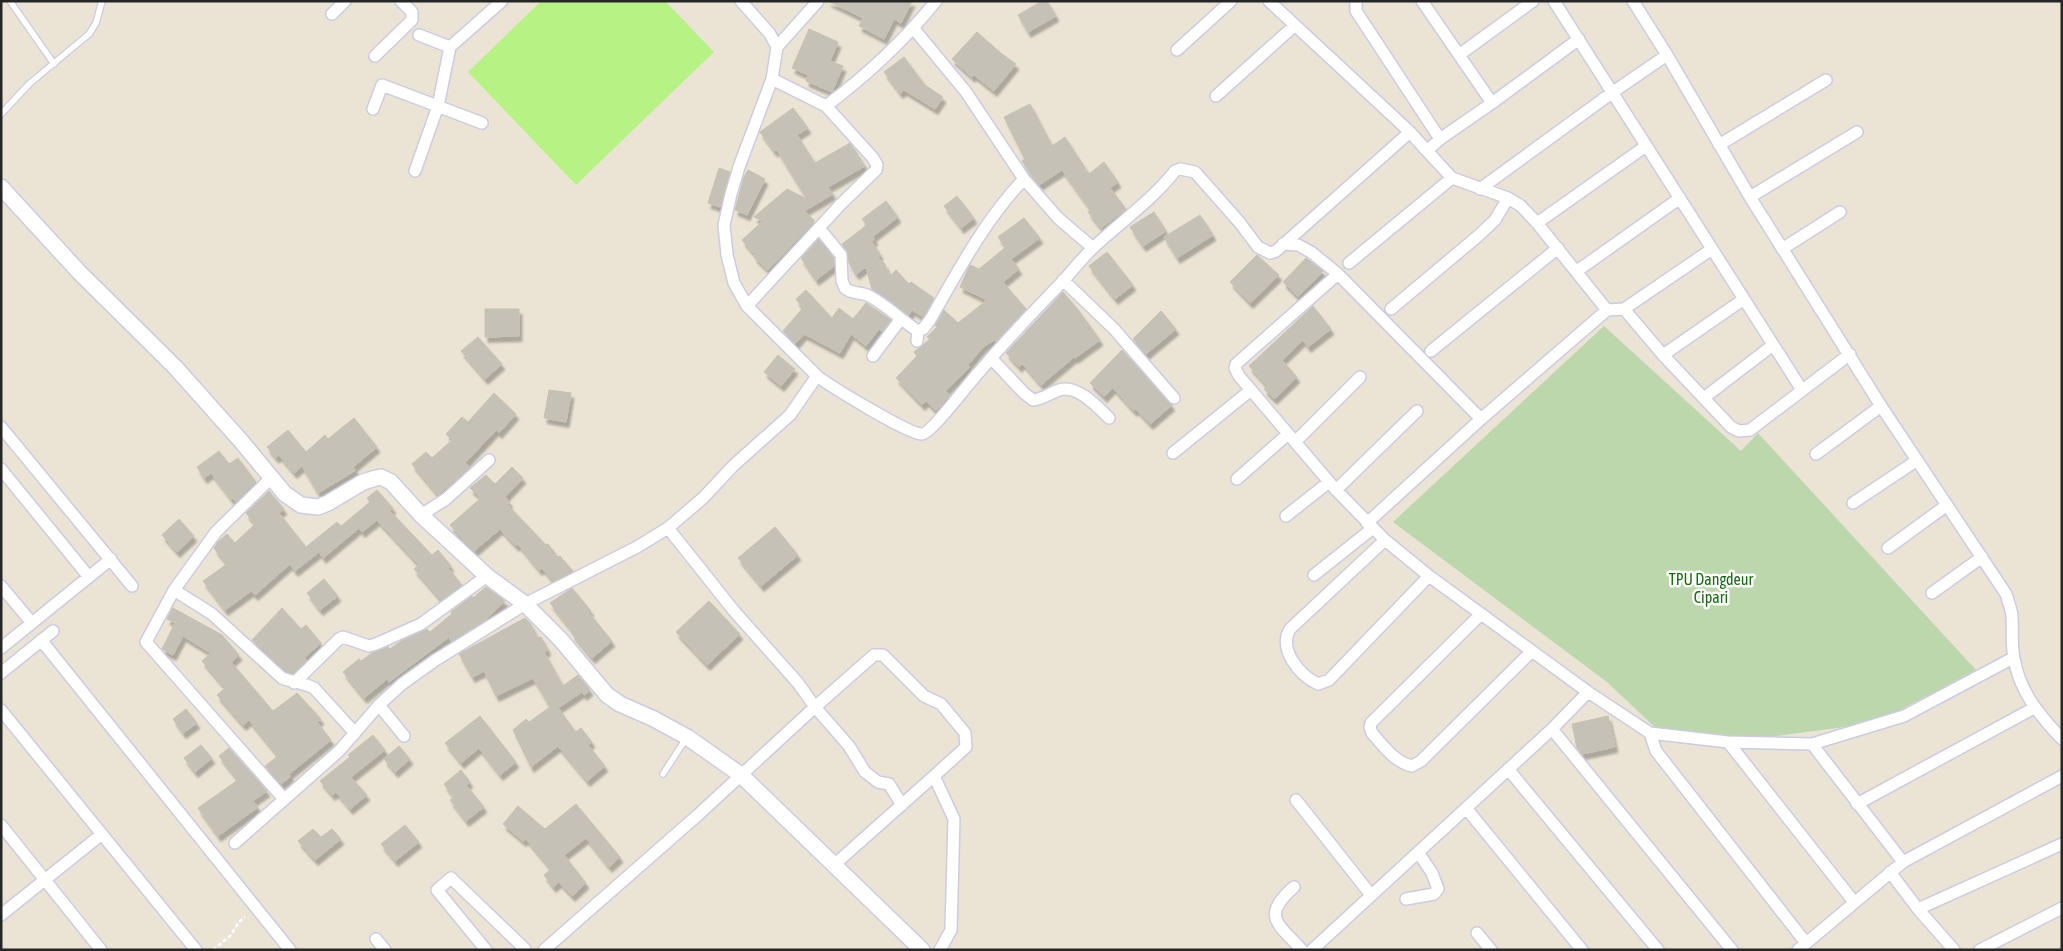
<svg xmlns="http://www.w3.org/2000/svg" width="2063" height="951" font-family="'Asap Condensed',sans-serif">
	<defs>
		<filter id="shadow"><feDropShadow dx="3" dy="5.5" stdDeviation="1" flood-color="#0004"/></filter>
	</defs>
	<rect width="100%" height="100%" fill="#ebe4d5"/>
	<path fill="#bbd7ab" d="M1604 326 1741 451 1758 433 1976 670 1875 723 1738 741 1661 733 1607 682 1393 522Z"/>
	<path fill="#b7f285" d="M541 1H665L714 52 576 185 468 72Z"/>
	<path fill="#c6c1b6" stroke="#c6c1b0" filter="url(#shadow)" d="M828 1H912L901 23 894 19 884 39 859 26 863 18Z
		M1042 1H1047L1056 16 1028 32 1018 15Z
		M809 29 838 42 830 61 843 66 832 92 806 81 808 75 792 68Z
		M977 32 1002 54 1016 64 994 91 974 75 972 77 952 59Z
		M904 57 925 85 943 97 935 109 904 90 900 93 884 72Z
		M1030 104 1052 146 1065 137 1089 174 1104 162 1118 182 1110 188 1126 209 1101 228 1088 212 1091 210 1062 170 1039 185 1022 161 1025 159 1004 117Z
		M793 108 808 128 797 135 815 163 850 143 865 166 828 187 833 194 804 211 814 220 812 224 768 270 754 257 755 255 742 240 763 221 754 217 787 189 807 199 777 150 774 151 760 132Z
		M719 168 730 172 720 207 708 203Z
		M748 170 765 179 747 215 735 210 744 177Z
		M957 196 974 218 961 228 944 206Z
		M886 201 898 217 872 237 875 239 872 242 880 254 878 258 885 264 889 277 896 270 909 284 911 282 934 298 923 317 912 310 909 315 872 289 866 267 856 274 849 263 848 254 842 244 867 225 862 219Z
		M1154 212 1166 231 1143 246 1130 227Z
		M1200 215 1213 235 1177 258 1164 237Z
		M1024 218 1040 238 1011 259 1019 269 1003 282 1026 309 996 342 994 340 983 347 968 365 970 367 945 391 950 395 936 411 926 401 922 405 896 378 917 356 914 352 930 339 927 337 937 327 935 326 944 310 958 323 987 300 960 287 970 265 979 269 1006 247 998 237Z
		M819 239 834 258V266L816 280 801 258Z
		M1107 252 1133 285 1115 299 1089 266Z
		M1257 255 1279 275 1250 303 1230 282Z
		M1306 258 1323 271 1298 297 1283 282Z
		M806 290 832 318 839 308 853 319 866 303 891 320 882 331 879 329 866 346 851 334 840 353 804 334 795 344 783 331 803 308 796 299Z
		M1063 292 1079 311 1100 340 1075 358 1074 357 1041 385 1022 363 1019 367 1006 353Z
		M1313 306 1331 329 1308 347 1303 340 1282 360 1297 377 1274 399 1264 389 1267 386 1249 366Z
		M485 309H519V336L485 337Z
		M1161 311 1176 329 1146 354 1133 339Z
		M478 337 502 364 485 379 461 351Z
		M1122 350 1172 405 1150 424 1136 409 1134 411 1113 388 1104 397 1090 383Z
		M778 355 795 369 781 386 764 372Z
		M549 390 571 393 566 422 544 418Z
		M494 393 516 414 499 433 496 430 465 463 470 467 438 495 412 464 426 452 432 458 452 440 446 434 462 417 468 422Z
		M354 418 377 447 353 467 356 470 318 493 302 466 294 473 279 455 276 458 267 447 288 430 306 452 325 435 328 439Z
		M219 451 229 464 238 458 256 482 236 502 233 498 231 499 211 473 204 478 197 467Z
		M512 467 523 478 505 497 510 502 507 504 546 545 548 544 558 557 560 556 573 571 553 581 542 568 539 570 518 544 516 546 500 529 474 551 450 525 481 498 470 488 486 475 495 484Z
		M377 490 393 508 390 511 432 555 438 550 451 566 448 568 462 585 441 600 414 569 419 565 377 520 362 532 359 528 323 558 319 552 295 571 290 564 255 595 251 591 225 610 203 581 227 564 214 548 218 542 227 534 235 543 255 524 246 513 269 491 284 509 279 513 306 547 337 522 341 526 370 502 367 498Z
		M179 519 194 536 177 552 162 535Z
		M775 527 798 555 761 586 738 558Z
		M324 579 338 596 320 610 307 593Z
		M486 587 505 601 483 622 451 641 449 637 389 682 387 679 364 698 343 672 359 659 361 661 372 653 388 647 390 649 401 641 427 629 430 632 452 614 451 612 472 596 473 598Z
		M572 588 591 611 589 613 612 641 592 658 572 634 573 632 550 603Z
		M709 601 740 634 707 665 676 632Z
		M173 608 222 635 239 655 231 662 273 711 297 693 321 719 317 722 331 740 289 774 291 776 281 784 265 766 278 756 249 720 243 725 217 695 225 688 202 661 211 653 183 636 173 655 162 649 175 623 167 619Z
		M282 608 301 629 306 625 321 643 304 658 307 660 293 674 286 671 252 640Z
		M525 618 530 623 538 638 541 637 548 650 544 652 563 686 578 675 590 690 584 695 582 692 558 708 576 732 581 728 592 742 588 745 605 766 587 781 558 746 531 767 513 730 526 719 529 722 550 707 533 678 496 696 484 671 472 677 459 654Z
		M186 709 197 723 183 733 173 719Z
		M480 716 516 762 500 775 479 748 461 763 445 743Z
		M1608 716 1615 747 1582 754 1577 748 1572 724Z
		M373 735 385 750 351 777 367 795 350 809 336 792 332 795 320 781 350 757 348 755Z
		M201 745 212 758 195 772 184 758Z
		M399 746 410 759 395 772 384 759Z
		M229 748 267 791 253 801 258 807 218 836 198 808 238 780 219 756Z
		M461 770 470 782 466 785 484 807 466 821 450 800 454 798 444 784Z
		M576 804 620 857 609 867 586 838 564 855 586 883 572 896 559 882 553 887 544 875 551 869 526 839 523 841 503 824 518 806 545 829Z
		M405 825 419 842 395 861 381 844Z
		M313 829 321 837 332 829 341 839 315 860 298 841Z"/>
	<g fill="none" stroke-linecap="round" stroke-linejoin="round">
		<g stroke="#cbcce2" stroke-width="8">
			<path id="service" d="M10 1 54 64
				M1 114 29 84 89 34 96 23 102 1
				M663 774 687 737"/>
		</g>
		<g stroke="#cbcce2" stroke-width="14">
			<path id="minor" d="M741 1 770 34 777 47 772 79 739 167 731 194 724 225 727 255 734 283 747 306 817 376C830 386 910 435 922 434 932 433 970 381 980 371 1006 340 1034 311 1062 282 1073 270 1083 257 1095 246 1122 221 1152 200 1175 171L1180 169 1195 172 1240 223 1258 247 1270 253 1276 251 1410 132
				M1269 1 1410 132 1427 151
				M1356 1V11L1440 139
				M1422 1 1492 103
				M1554 1 1802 390
				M1633 1 1667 55 1750 197 1881 406 2006 594C2008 601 2011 608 2012 616 2013 630 2011 644 2014 658 2019 691 2040 716 2062 739
				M332 14 345 1
				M914 29 966 92 1024 179 1058 218 1093 248
				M419 35 450 47
				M1579 39 1492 103 1440 139 1427 151 1452 178 1508 198 1521 206 1537 223 1607 310
				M777 47 818 1
				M1177 50 1231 1
				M1459 55 1533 1
				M375 56 412 20V12L401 1
				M772 79 826 106C867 75 904 41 936 1
				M1216 96 1294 26
				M373 109 382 85 482 123
				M1719 145 1826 80
				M415 171 438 106 450 47 502 1
				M1480 189 1613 92 1667 55
				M1750 197 1857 132
				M1537 223 1646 146
				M819 228 841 255 842 281 845 288C851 294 859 292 867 295 883 302 902 321 918 331
				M1283 244 1298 245 1311 252 1338 274 1481 419
				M1782 249 1840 212
				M1349 263 1452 178
				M1577 271 1680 198
				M1338 274 1236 364 1235 368 1239 376 1336 490 1385 540 1429 576 1588 692 1650 733 1728 742 1812 744 1904 716 2013 658
				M1063 280 1114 329 1174 398
				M747 306 841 204 876 170 877 165 873 158 826 106
				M1391 309 1478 236 1495 220 1508 198
				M1624 309 1712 249
				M917 341 918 331 923 329 930 320C958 271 985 220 1024 179
				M1431 351 1558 248
				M1663 355 1744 299
				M873 356 900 320
				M991 358 1024 393 1033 400C1043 399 1050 393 1059 390 1077 384 1098 407 1109 418
				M1705 397 1773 345
				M1 427 132 586
				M1295 442 1360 377
				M1173 453 1251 390
				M1816 454 1881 406
				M1 469 89 577
				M271 478 216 532 174 590 146 642 284 799
				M1237 479 1288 434
				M1336 490 1417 411
				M1853 503 1916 461
				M421 515 446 499 489 460
				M1286 516 1329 482
				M1367 523 1481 419 1607 310 1624 309 1663 355 1731 427 1739 431 1750 430 1850 354
				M1385 540 1290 629C1278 649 1299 675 1318 684L1329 680 1429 576
				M1888 548 1947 505
				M1314 575 1373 528
				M1 586 32 623
				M174 590 212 614 282 678C293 682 304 683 314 688L355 733
				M1932 593 1982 557
				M1481 614 1371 723 1370 727 1372 733C1382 745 1396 763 1412 766L1421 761 1532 651
				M41 640 290 950
				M1 648 111 559
				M1 673 53 631
				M294 683 339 639 343 637 369 646 376 644 421 624 487 576
				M379 705 404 736
				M1 710 196 950
				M1552 729 1732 950
				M1650 733 1656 751 1806 943
				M1728 742 1854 902
				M1812 744 1903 862
				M1508 769 1658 950
				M1296 800 1371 895
				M1857 804 2034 708
				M902 805 889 784 878 782 865 772 849 746 815 707 874 655H883L924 696 941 704 965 733 966 747 934 776
				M1466 808 1582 950
				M1 825 101 950
				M235 843 339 751 379 705 402 684 434 661 525 604 637 547 668 528 703 498 734 465 790 415 817 376
				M834 865 934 776 954 819 951 930 940 950
				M1890 872 1918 909 1954 950
				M1294 887C1261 916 1277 923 1302 950
				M1406 899 1434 894 1438 889 1432 873 1418 852
				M1918 909 2062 844
				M1 915 102 834
				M1477 933 1491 950
				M376 939 385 950
				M486 950 437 890 451 878 525 949 524 950
				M544 950 699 814 815 707 798 683 734 611 668 528
				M1312 950 1552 729 1588 692
				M1798 950 1903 862 2062 776
				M1980 950 2062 908"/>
		</g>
		<g stroke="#cbcce2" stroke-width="18">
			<path id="tertiary" d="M1 187 79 272 175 367 241 441 285 494 301 505 318 507 328 503 363 482 376 478 381 477 391 482 421 515 487 576 525 604 561 640 607 695 620 704 654 719 687 737 741 775 922 950"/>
		</g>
		<path stroke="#fff" stroke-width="2.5" stroke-dasharray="4 2.5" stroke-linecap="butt" d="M213 950 230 936 239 922 245 917"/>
		<use href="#service" stroke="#fff" stroke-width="5.5"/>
		<use href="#minor" stroke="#fff" stroke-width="11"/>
		<use href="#tertiary" stroke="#fff" stroke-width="15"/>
	</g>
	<g text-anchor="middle" stroke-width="5" stroke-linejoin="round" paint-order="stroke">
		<g font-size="16" fill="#196911" stroke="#fff">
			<text x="1711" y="585">TPU Dangdeur<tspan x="1711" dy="18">Cipari</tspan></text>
		</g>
	</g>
	<rect width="2063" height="951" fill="none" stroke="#262626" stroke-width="5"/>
</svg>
